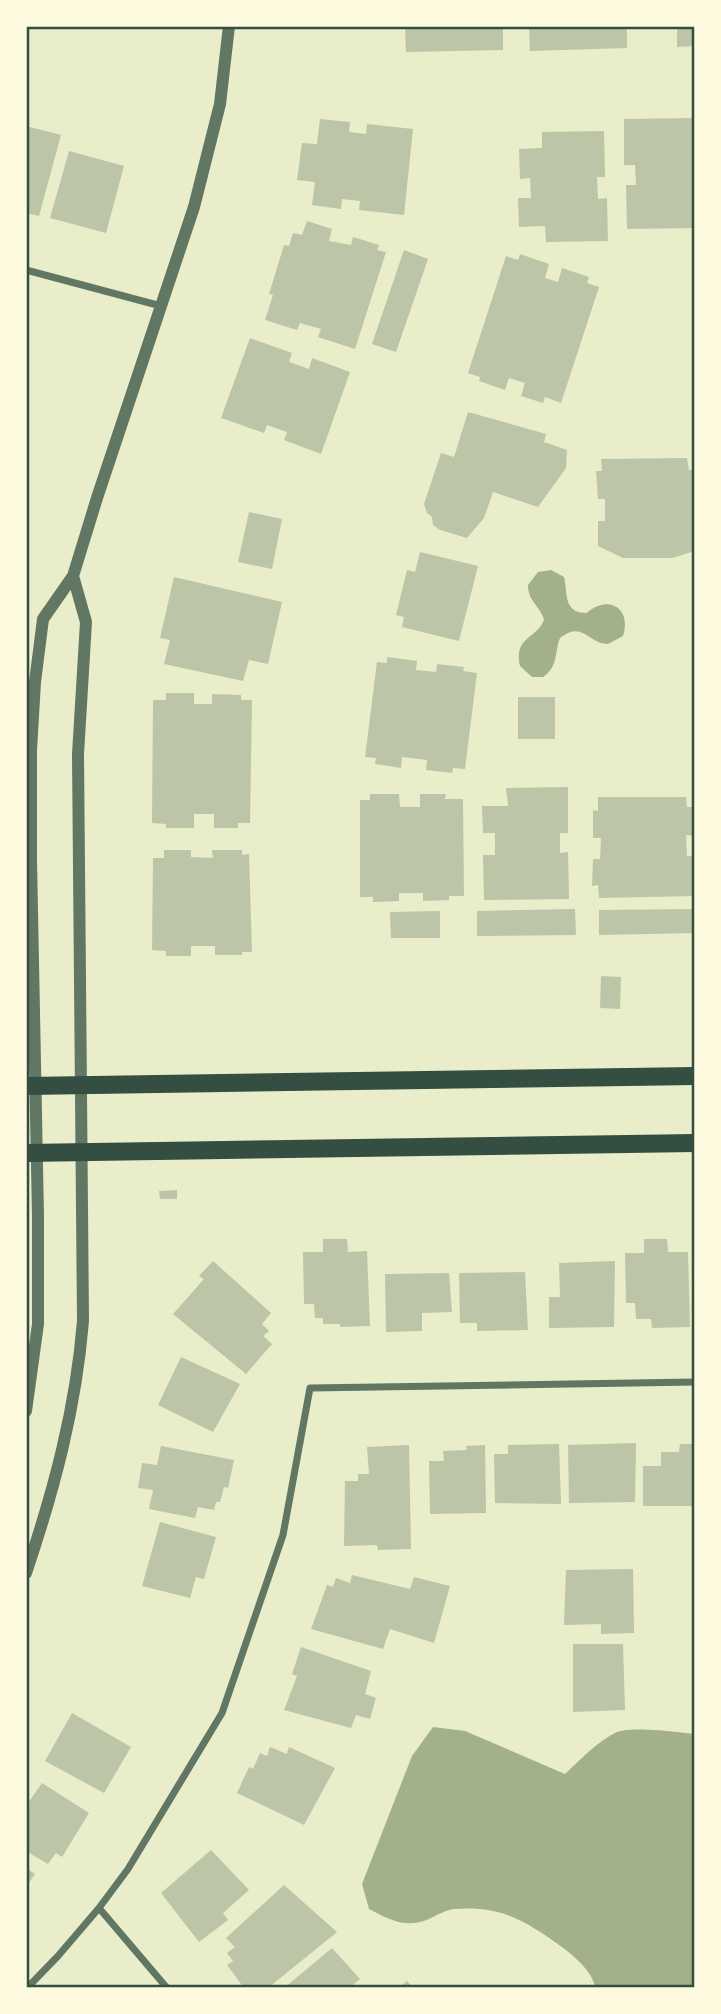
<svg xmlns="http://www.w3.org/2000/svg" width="721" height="2014" font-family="'Fira Sans',sans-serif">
	<rect width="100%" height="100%" fill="#e9edc9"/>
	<path fill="#a3b18a" d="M551 570 564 577C568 594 563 613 587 613 608 594 632 608 623 636L608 644C587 643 583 620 560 638 554 653 559 666 543 677H532L520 666C513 636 539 638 544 619 539 605 528 601 528 585L538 572Z
		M433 1727 465 1731 565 1774C581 1759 598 1741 617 1732 631 1726 679 1732 695 1734V1988H595C594 1973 574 1956 562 1947 526 1921 501 1905 454 1909 446 1910 437 1915 429 1919 406 1929 390 1920 369 1909L362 1884 412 1756Z"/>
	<path fill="#bcc5a7" d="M503 26V50L406 52 405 27Z
		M529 26H627V48L530 51Z
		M677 26H695V46L677 47Z
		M695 118V228L627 229 626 185H636L635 165H624V119Z
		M320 119 350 122 349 132 366 134 367 124 413 129 404 215 359 210 360 201 342 199 341 209 312 205 315 182 297 180 302 143 317 144Z
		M26 126 61 135 39 216 26 213Z
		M604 131 605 177H597L598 199 607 198 608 241 546 242 545 226 519 227 518 198H531L530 178 520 179 519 149 542 148V132Z
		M69 151 124 166 106 233 50 218Z
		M307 221 332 229 329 241 351 245 353 237 379 245 377 250 386 252 355 349 318 337 321 329 300 323 297 330 265 320 273 295 269 294 284 245 289 246 293 233 302 235Z
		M404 250 428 259 396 352 372 344Z
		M520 254 549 264 545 278 558 282 562 268 589 277 587 283 599 287 561 403 545 397 543 403 521 396 525 383 509 378 505 390 479 381 480 377 468 373 506 256 518 260Z
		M250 338 292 353 289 362 309 369 312 358 350 372 321 454 284 440 287 432 267 425 264 433 221 418Z
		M468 412 546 434 544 442 567 450 566 468 538 507 493 492 484 518 467 538 440 530 433 525 432 517 427 513 424 504 441 453 454 457Z
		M687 458 689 470H695V496H693L695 551 672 558H623L598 546V521H605V499H598L596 471H602L601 459Z
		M249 512 282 519 272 569 238 562Z
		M420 552 478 566 459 641 402 627 404 617 396 615 407 570 415 572Z
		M174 577 282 602 268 664 249 660 243 681 164 664 170 640 160 638Z
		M387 657 417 661 416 670 436 672 437 664 464 667 463 671 477 673 465 769 453 768 452 773 426 770 427 760 402 757 401 768 375 764 376 758 365 757 377 662 387 663Z
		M166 693H194V704H212V694L241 695V700H252L250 823H238V828H214V814H194V828H166V824L152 823 153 700H166Z
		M518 697H555V739H518Z
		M568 787V833H560V853L568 852 569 899 484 900 483 855H495V833H483L482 806H508L506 788Z
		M370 794H399L400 807H420V794H446L445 799H463L464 896H449V900L423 901V893H399V901L373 902V897H360V800H370Z
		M598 797H686L687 807H695V836L686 835 687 856H695V896L599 898 598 885 592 886 593 859H600L601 838H593V810L598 811Z
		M164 850H191V857L213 858 212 850H242V855L249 854 252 952H242V955H215V946H191V956H166V951L152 950 153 858H164Z
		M575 909 576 935 477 936V911Z
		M695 909V933L599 935V910Z
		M440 911V938H391L390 912Z
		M601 976 621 977 620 1009 600 1008Z
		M177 1190V1199H160L159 1191Z
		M323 1239H347L348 1252 367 1251 370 1326 340 1327V1324H323V1318H315L314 1304H304L303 1252H323Z
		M644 1239H667L668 1252H688L690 1327 652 1328 651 1319H636L635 1303H626L625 1253H644Z
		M213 1261 271 1313 262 1324 269 1331 263 1336 272 1344 246 1374 173 1314 204 1279 199 1276Z
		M615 1261 614 1327 549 1328V1297H560L559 1263Z
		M525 1272 528 1330 477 1331V1323H460L459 1273Z
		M449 1273 452 1312 422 1313V1331L386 1332 385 1274Z
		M181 1357 240 1384 213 1432 158 1405Z
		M636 1443 635 1502 569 1503 568 1445Z
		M559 1444 561 1504 495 1503 494 1454H508V1445Z
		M680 1444H695V1506H643V1466H661V1452H679Z
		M409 1445 411 1549 378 1550 377 1545 344 1546 345 1481H358V1474H369L367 1447Z
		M485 1445 486 1513 430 1514 429 1461H444L443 1451 467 1450 466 1446Z
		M161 1446 234 1460 228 1488 224 1487 220 1502H216L214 1510 198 1507 195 1518 149 1509 153 1490 138 1488 142 1463 157 1465Z
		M160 1522 216 1537 204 1579 196 1577 190 1598 142 1586Z
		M633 1569 634 1633 601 1634V1624L564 1625 566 1570Z
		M352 1575 410 1589 414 1577 450 1586 434 1643 390 1629 383 1649 311 1629 327 1585 333 1587 336 1578 350 1583Z
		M573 1644H623L625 1710 573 1712Z
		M301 1647 371 1671 365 1694 376 1698 370 1719 356 1715 351 1728 284 1710 297 1676 292 1674Z
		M72 1713 131 1747 104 1793 45 1761Z
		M270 1747 287 1754 289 1747 335 1768 304 1825 237 1793 249 1767 253 1769 260 1753 267 1756Z
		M42 1783 89 1813 62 1857 56 1853 48 1864 26 1851V1806Z
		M211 1850 249 1890 223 1913 228 1920 199 1942 161 1893Z
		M26 1868 35 1874 26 1887Z
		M284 1885 337 1932 268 1988H244L227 1965 233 1961 227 1953 235 1947 226 1938Z
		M332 1948 360 1979 349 1988H284Z
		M407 1981 413 1988H398Z"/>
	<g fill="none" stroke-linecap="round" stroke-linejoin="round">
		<path stroke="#617663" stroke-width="7" d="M26 270 161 306
			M99 1908 167 1988
			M27 1988 58 1956 99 1908 128 1869 222 1713 283 1535 310 1388 695 1382"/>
		<path stroke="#617663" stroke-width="12" d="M26 1411 38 1324V1216L31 860V750L35 682 43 619 73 576 97 498 194 207 220 104 229 26
			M26 1573C54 1490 76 1408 83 1321L78 754 86 622 73 576"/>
		<path stroke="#344e41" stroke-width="18" d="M26 1086 695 1076
			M26 1153 695 1143"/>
	</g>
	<rect width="721" height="2014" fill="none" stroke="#fefae0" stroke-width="56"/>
	<rect x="28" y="28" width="665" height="1958" fill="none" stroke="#344e41" stroke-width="2.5"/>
</svg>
